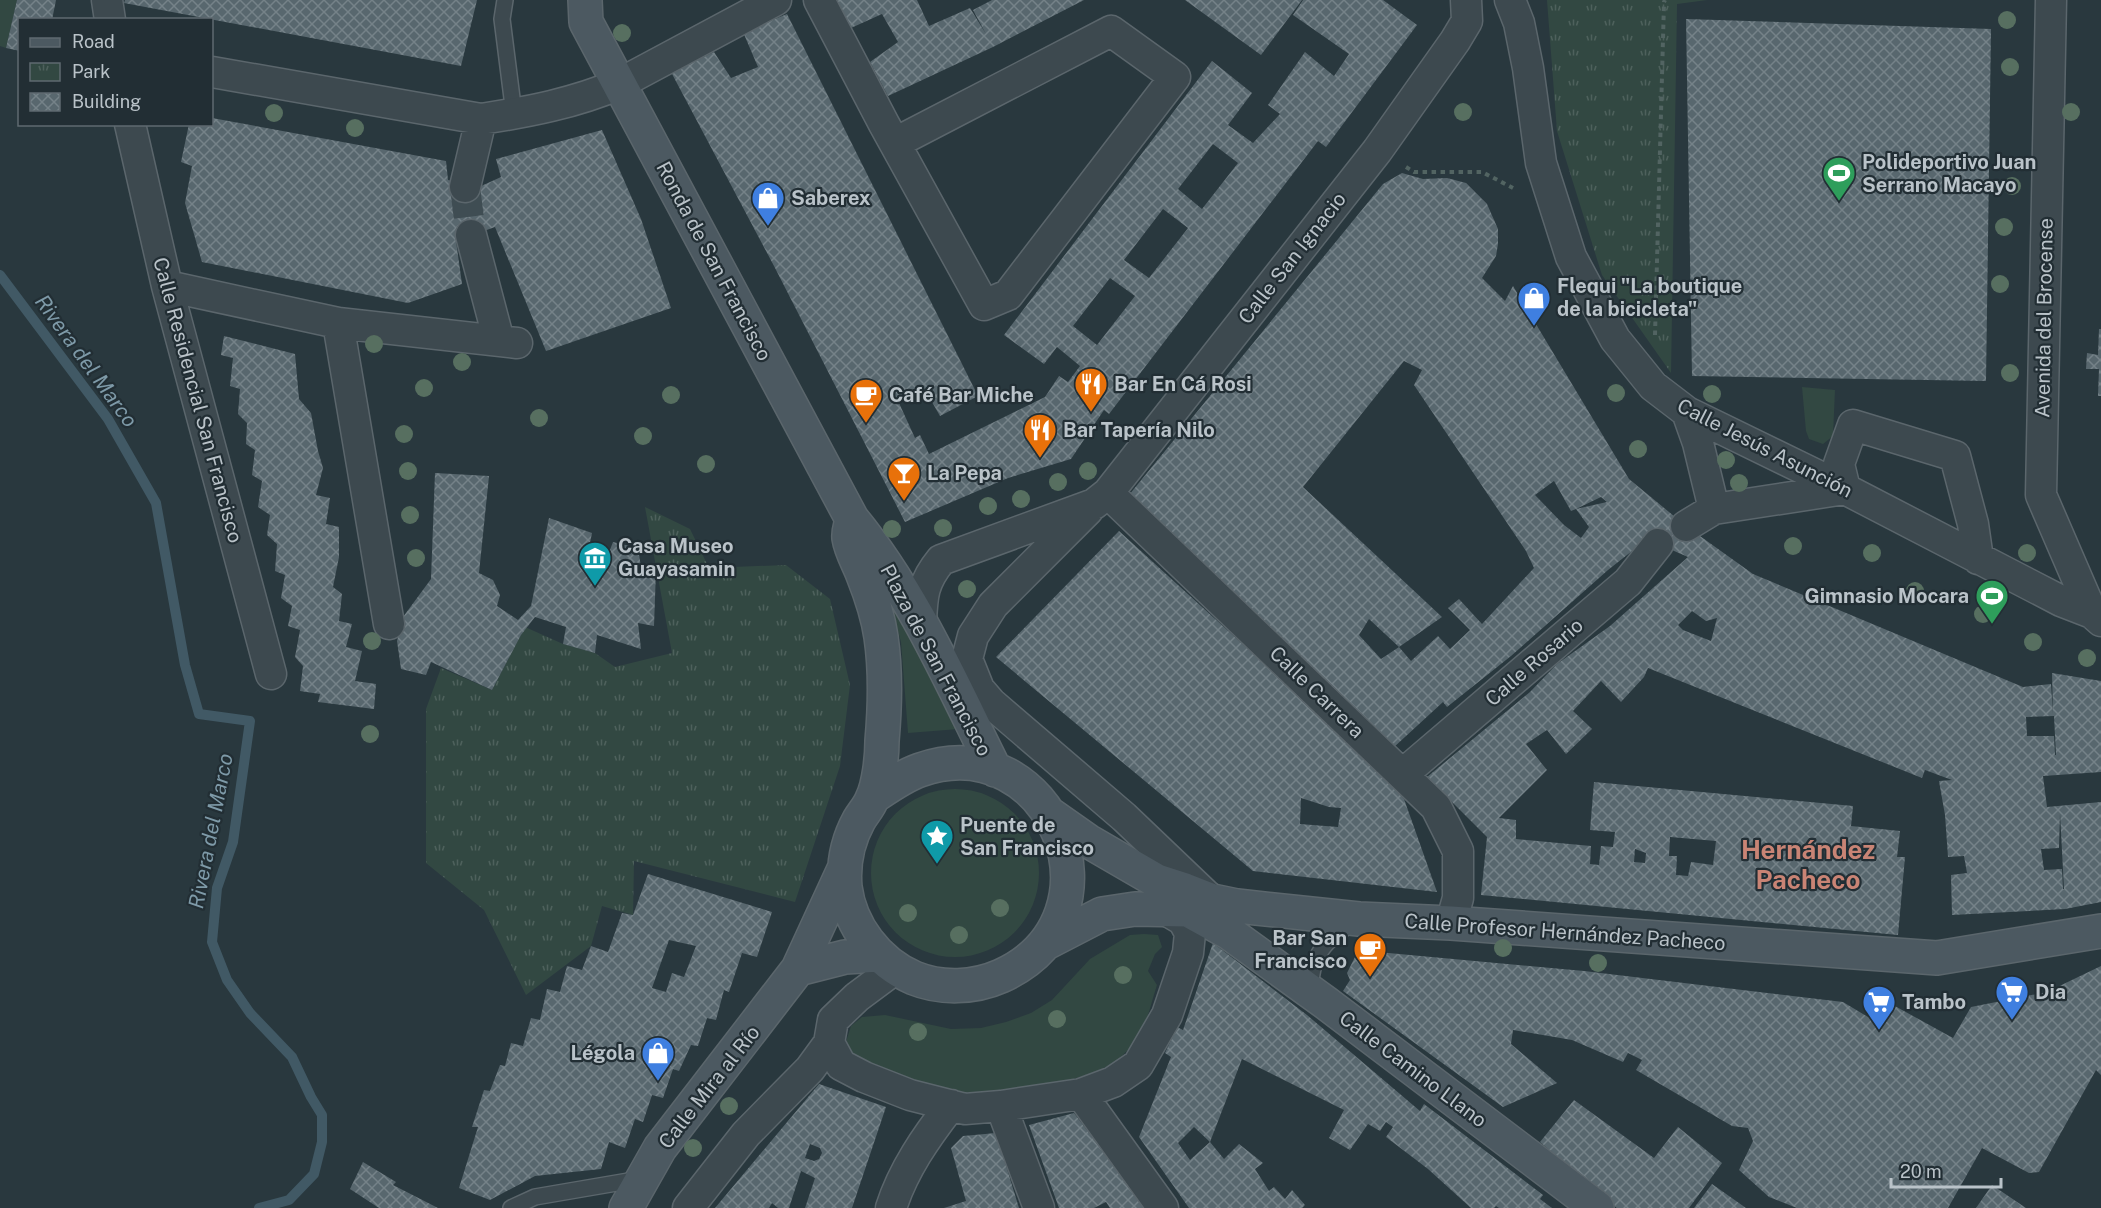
<svg xmlns="http://www.w3.org/2000/svg" width="2101" height="1208" font-family="'Public Sans',sans-serif">
	<defs>
		<pattern id="park-tufts" width="24" height="20" patternUnits="userSpaceOnUse" patternTransform="scale(1.5)"><rect width="24" height="20" fill="#324842"/><path d="M3 7l-1-3M5 7V3M7 7l1-3M15 17l-1-3M17 17v-4M19 17l1-3" fill="none" stroke="#4e615c"/></pattern>
		<pattern id="building-cross-hatch" width="8" height="8" patternUnits="userSpaceOnUse" patternTransform="scale(1.5)"><rect width="8" height="8" fill="#58676e"/><path d="M0 0l8 8M0 8l8-8" fill="none" stroke="#758288"/></pattern>
	</defs>
	<rect width="100%" height="100%" fill="#29383e"/>
	<path fill="#324842" d="M0 0H17L6 48 0 46Z
		M1802 387 1835 390 1833 436 1823 444 1809 439 1806 431Z
		M883 579 959 729 908 733 901 642Z
		M871 873a84 84 0 1 1 168 0a84 84 0 1 1-168 0Z
		M1144 934 1158 935 1162 947 1155 954 1148 971 1157 985C1150 1006 1146 1031 1131 1047 1125 1053 1117 1061 1110 1065 1081 1081 1005 1097 972 1094 936 1092 885 1070 852 1055L846 1042 851 1026 862 1017 885 1015 951 1029 981 1028 1006 1022 1031 1013 1052 1000 1090 959 1130 935Z"/>
	<path fill="url(#park-tufts)" d="M1547 0H1707L1677 4 1671 373 1602 275 1557 131Z
		M645 507 690 529 709 568 786 565 830 599 850 685 840 766 795 902 634 861 633 915 602 906 591 946 526 995 484 910 426 863V709L441 668 492 690 525 627 563 644 595 653 615 667 672 653Z"/>
	<g fill="none" stroke-linecap="round" stroke-linejoin="round">
		<path stroke="#415965" stroke-width="10" d="M0 275 108 419 156 503 185 665 199 714 250 721 233 842 217 888 212 942 227 980 250 1013 292 1057 311 1097 322 1115V1142L314 1174 289 1200 259 1208"/>
	</g>
	<path fill="url(#building-cross-hatch)" fill-rule="evenodd" d="M17 0H56L52 20H20V51L6 48Z
		M125 0H477L461 66 124 3Z
		M837 0H917L929 26 970 8 986 34 973 10 992 0H1084L993 47 888 96 870 62 898 42 882 14 851 28Z
		M1185 0H1302L1261 55Z
		M1303 0H1383L1417 25 1326 147 1318 141 1109 414 1104 410 1071 459 1008 478 905 522 774 266 671 72 714 52 731 78 758 67 743 32 787 14 978 396 940 416 924 388 899 403 915 438 920 435 929 454 1045 397 1059 376 1068 382 1080 366 1057 347 1044 364 1004 335 1212 61 1252 93 1228 125 1253 143 1280 114 1268 105 1305 52 1334 76 1349 54 1293 15ZM1213 144 1238 163 1202 209 1178 189ZM1163 209 1188 228 1149 278 1124 260ZM1110 278 1135 296 1097 345 1073 326Z
		M1686 19 1991 29 1986 381 1692 376Z
		M212 118 446 161 448 180 479 187 501 177 496 159 602 130 641 219 671 308 546 351 495 227 456 241 462 284 408 303 202 262 185 203 192 166 181 162 189 124H212Z
		M1402 173 1423 179 1447 178 1466 183 1487 204 1498 229V244L1496 256 1482 278 1505 301 1513 286 1629 479 1686 526 1753 574 2023 687 2051 684 2053 714 2052 673 2101 681V772L2043 776 2047 807 2101 802V902L2065 909 1952 915 1951 875 1967 873 1964 856 1948 857 1945 815 1939 781 1952 780 1925 770 1922 778 1648 668 1644 677 1621 702 1601 681 1573 711 1592 729 1566 754 1547 730 1526 744 1547 770 1499 818 1516 820V839L1591 846 1590 864 1599 865 1601 846 1613 847 1615 832 1590 830 1594 782 1853 806 1851 826 1900 831 1897 857H1905L1898 935 1481 895 1487 837 1427 777 1530 692 1557 664 1610 626 1688 557 1658 544 1651 536 1608 570 1511 656 1447 707 1443 702 1393 748 1129 495 1383 184ZM1404 361 1422 370 1414 385 1526 551 1534 568 1482 624 1459 599 1448 608 1470 630 1450 649 1438 636 1411 661 1399 647 1381 659 1359 635 1369 619 1399 647 1442 617 1303 487ZM1554 481 1571 511 1576 509 1589 527 1581 538 1564 525 1535 495ZM1601 497 1607 502 1576 509ZM1692 611 1706 621 1717 618 1711 641 1683 630 1678 625ZM2054 716 2056 755H2055L2054 736H2027L2026 717ZM2060 813 2064 889H2063L2062 869 2044 870 2041 849 2059 848ZM1670 837 1716 841 1713 865 1691 862 1688 876 1676 875 1677 856H1669ZM1635 849 1646 853 1645 863 1634 862Z
		M2099 329H2101V396H2098L2099 369H2086L2087 353 2098 355Z
		M224 336 295 354 299 399 311 413 318 451 323 468 316 495 330 498 326 524 339 527V557L333 587 342 594 339 621 352 624 346 647 362 651 355 681 376 684 374 709 318 702 320 694 300 691 303 666 295 657 300 630 288 626 292 606 281 598 285 575 275 571 277 544 267 535 270 515 258 507 262 481 252 475 255 450 246 444 247 423 238 414 240 389 230 386 233 358 221 355Z
		M435 473 489 476 479 573 493 580 500 595 497 606 518 620 531 606 549 518 592 533 588 553 606 560 613 542 638 548 641 567 656 570 654 626 638 623 641 649 597 635 595 653 563 644 566 627 535 617 521 635 492 690 431 662 426 675 401 669 397 641 403 617 431 579Z
		M1119 531 1365 756 1404 799 1437 892 1253 871 996 657ZM1301 798 1329 807 1341 808 1338 827 1300 824Z
		M648 874 772 912 757 957 742 953 729 992 724 990 716 1020 707 1018 698 1046 691 1045 679 1071 673 1069 663 1098 652 1095 643 1122 635 1119 625 1148 609 1142 601 1169 535 1176 490 1200 459 1188 478 1127H472L484 1090 490 1091 500 1065 505 1066 511 1043 523 1046 531 1018 540 1020 547 989 560 992 567 966 582 970 591 946 608 952 622 913 633 915ZM669 940 696 946 684 977 672 973 666 992 652 988Z
		M1213 943 1307 1015 1420 1111 1424 1104 1543 1195 1540 1199 1552 1208H1499L1496 1206 1494 1208H1471L1428 1169 1386 1137 1393 1127 1386 1122 1380 1131 1368 1124 1350 1150 1329 1138 1344 1110 1242 1059 1210 1142 1194 1127 1178 1143 1190 1160 1210 1142 1224 1159 1239 1144 1263 1163 1255 1169 1269 1191 1274 1187 1285 1199 1292 1190 1305 1205 1302 1208H1189L1139 1137 1171 1057 1165 1053 1177 1027 1183 1030Z
		M1367 951 1584 971 1843 1002 1883 1026 1893 1005 1953 1038 1971 1007 2047 992 2101 966V1075L2096 1070 2039 1172 2029 1173 1982 1148 1948 1208H1797L1769 1197 1739 1170 1753 1141 1748 1128 1732 1126 1636 1070 1642 1060 1628 1053 1623 1062 1572 1040 1513 1030 1511 1044 1557 1083 1503 1107 1343 991 1350 980 1347 973 1356 955 1363 957Z
		M819 1084 886 1107 852 1208H805L815 1178 801 1171 789 1208H778L772 1203 769 1208H715ZM810 1144 820 1148 822 1153 819 1159 814 1161 805 1158Z
		M1574 1100 1654 1158 1678 1127 1722 1163 1689 1208H1617L1540 1142Z
		M1074 1113 1114 1166 1144 1208H1110L1106 1202 1094 1208H1059L1029 1125Z
		M996 1133 1019 1208H944L966 1201 951 1148 963 1136Z
		M363 1162 396 1182 393 1185 438 1208H379L350 1189Z
		M1712 1184 1746 1208H1694Z
		M1992 1185 2026 1208H1976Z"/>
	<g fill="none" stroke-linecap="round" stroke-linejoin="round">
		<path stroke="#3f4d53" stroke-width="30" stroke-dasharray="30 15" stroke-linecap="butt" d="M465 187 471 235"/>
		<g stroke="#5b666c" stroke-width="18">
			<path id="lane" d="M505 0 502 19 514 114
				M1310 992C1311 955 1324 941 1354 922
				M511 1208 535 1197 640 1179"/>
		</g>
		<g stroke="#5b666c" stroke-width="33">
			<path id="street" d="M107 0 110 20
				M819 0 884 124 984 305 1008 295 1175 77 1111 31 895 143
				M1510 0 1519 23 1528 68 1541 163 1571 257 1615 339 1653 386 1687 412 1845 489 2061 601 2092 613
				M2051 0 2041 495 2092 613 2101 621
				M212 72 481 119C528 112 575 103 619 84L776 0
				M130 124 167 286 271 674
				M465 187 481 119
				M471 235 499 341
				M167 286 338 323 517 343
				M338 323 389 624
				M1845 489 1839 464 1853 425 1955 456 1973 524 1978 559
				M1108 493 1436 807 1458 851V898L1451 923
				M1714 509 1845 489
				M1088 510 993 605 973 636 967 659 979 689 991 703 1124 817 1210 899
				M1686 526 1714 509 1698 443 1687 412
				M921 623C922 595 923 582 941 560L1094 504 1108 493 1377 151 1455 41 1467 21 1466 0
				M1403 774 1628 582 1658 544
				M896 968 857 997 833 1020 829 1043 841 1065 864 1077 910 1095 965 1109 1001 1106 1081 1094 1113 1082 1138 1065 1167 1015 1188 953 1190 933 1183 920 1166 910
				M1081 1094 1163 1208
				M1001 1106 1039 1208
				M688 1208 746 1134 810 1069 829 1043
				M891 1208C903 1170 926 1137 951 1105"/>
		</g>
		<g stroke="#5b666c" stroke-width="36">
			<path id="secondary" d="M585 0 586 22 852 519C913 593 952 684 995 770
				M852 519C851 525 848 532 849 538 851 551 859 564 863 575 871 595 878 616 881 637 886 671 885 707 882 741 882 757 879 785 872 799 869 807 863 813 859 820 848 840 843 864 845 887 850 926 877 962 914 978 941 989 974 988 1001 976 1131 917 1052 724 920 770 903 776 888 787 873 797
				M1051 815 1088 841 1157 881 1185 890 1213 901 1237 906 1359 919 1451 923 1937 958 2101 931
				M1044 944 1102 914 1135 909 1188 910 1228 932 1326 1003 1597 1208
				M798 969 845 957 880 955
				M626 1208 660 1148 798 969 845 867"/>
		</g>
		<path stroke="#526462" stroke-width="4" stroke-dasharray="4.5 4.5" stroke-linecap="butt" d="M1406 167 1414 172H1482L1513 188
			M1655 335 1664 2 1665 0"/>
		<use href="#lane" stroke="#3d494f" stroke-width="15"/>
		<use href="#street" stroke="#3d494f" stroke-width="30"/>
		<use href="#secondary" stroke="#4c5961" stroke-width="33"/>
	</g>
	<g fill="#576f60">
		<circle cx="2007" cy="20" r="9"/>
		<circle cx="622" cy="33" r="9"/>
		<circle cx="2010" cy="67" r="9"/>
		<circle cx="1463" cy="112" r="9"/>
		<circle cx="2071" cy="112" r="9"/>
		<circle cx="274" cy="113" r="9"/>
		<circle cx="355" cy="128" r="9"/>
		<circle cx="2012" cy="186" r="9"/>
		<circle cx="2004" cy="227" r="9"/>
		<circle cx="2000" cy="284" r="9"/>
		<circle cx="374" cy="344" r="9"/>
		<circle cx="462" cy="362" r="9"/>
		<circle cx="2010" cy="373" r="9"/>
		<circle cx="424" cy="388" r="9"/>
		<circle cx="1616" cy="393" r="9"/>
		<circle cx="1712" cy="394" r="9"/>
		<circle cx="671" cy="395" r="9"/>
		<circle cx="539" cy="418" r="9"/>
		<circle cx="404" cy="434" r="9"/>
		<circle cx="643" cy="436" r="9"/>
		<circle cx="1638" cy="449" r="9"/>
		<circle cx="1726" cy="460" r="9"/>
		<circle cx="706" cy="464" r="9"/>
		<circle cx="408" cy="471" r="9"/>
		<circle cx="1088" cy="471" r="9"/>
		<circle cx="1058" cy="482" r="9"/>
		<circle cx="1739" cy="483" r="9"/>
		<circle cx="1021" cy="499" r="9"/>
		<circle cx="988" cy="506" r="9"/>
		<circle cx="410" cy="515" r="9"/>
		<circle cx="943" cy="528" r="9"/>
		<circle cx="892" cy="529" r="9"/>
		<circle cx="1793" cy="546" r="9"/>
		<circle cx="1872" cy="553" r="9"/>
		<circle cx="2027" cy="553" r="9"/>
		<circle cx="416" cy="558" r="9"/>
		<circle cx="967" cy="589" r="9"/>
		<circle cx="1915" cy="591" r="9"/>
		<circle cx="1983" cy="614" r="9"/>
		<circle cx="372" cy="641" r="9"/>
		<circle cx="2033" cy="642" r="9"/>
		<circle cx="2087" cy="658" r="9"/>
		<circle cx="370" cy="734" r="9"/>
		<circle cx="1000" cy="908" r="9"/>
		<circle cx="908" cy="913" r="9"/>
		<circle cx="959" cy="935" r="9"/>
		<circle cx="1503" cy="948" r="9"/>
		<circle cx="1598" cy="963" r="9"/>
		<circle cx="1123" cy="975" r="9"/>
		<circle cx="1057" cy="1019" r="9"/>
		<circle cx="918" cy="1032" r="9"/>
		<circle cx="729" cy="1106" r="9"/>
		<circle cx="693" cy="1148" r="9"/>
	</g>
	<defs>
		<g id="stadium-pin" transform="scale(1.725)"><path d="M0 17L-7.5 6A9.5 9.5 0 1 1 7.5 6Z" fill="#2e9e5b" stroke="#222e34"/><path d="M0-5a6.5 5 0 1 0 0 10a6.5 5 0 1 0 0-10ZM-3.5-1.8h7v3.6h-7Z" fill="#fff"/></g>
		<g id="shop-pin" transform="scale(1.725)"><path d="M0 17L-7.5 6A9.5 9.5 0 1 1 7.5 6Z" fill="#3f7fe0" stroke="#222e34"/><path d="M-5-2.5h2.3a2.7 3.5 0 0 1 5.4 0H5L5.5 6h-11ZM-1.5-2.5h3a1.5 2.3 0 0 0-3 0Z" fill="#fff"/></g>
		<g id="restaurant-pin" transform="scale(1.725)"><path d="M0 17L-7.5 6A9.5 9.5 0 1 1 7.5 6Z" fill="#e8710a" stroke="#222e34"/><path d="M-5-6h1v4h1v-4h1v4h1v-4h1v5L-1.5 .5V6h-2V.5L-5-1ZM5-6V6H3V1.5H1.5Q1.5-4 5-6Z" fill="#fff"/></g>
		<g id="cafe-pin" transform="scale(1.725)"><path d="M0 17L-7.5 6A9.5 9.5 0 1 1 7.5 6Z" fill="#e8710a" stroke="#222e34"/><path d="M-5.5-4.5H6V0H3Q3 3.5 0 3.5H-2.5Q-5.5 3.5-5.5 0ZM3-3.2v2h1.7v-2ZM-6 4.5H4V6H-6Z" fill="#fff"/></g>
		<g id="bar-pin" transform="scale(1.725)"><path d="M0 17L-7.5 6A9.5 9.5 0 1 1 7.5 6Z" fill="#e8710a" stroke="#222e34"/><path d="M-6-5H6L.8 .8V4.5H3.5V6h-7V4.5H-.8V.8Z" fill="#fff"/></g>
		<g id="museum-pin" transform="scale(1.725)"><path d="M0 17L-7.5 6A9.5 9.5 0 1 1 7.5 6Z" fill="#0f9aa8" stroke="#222e34"/><path d="M0-6L6-3V-2H-6V-3ZM-5-1h2V3h-2ZM-1-1h2V3h-2ZM3-1h2V3H3ZM-6 4H6V6H-6Z" fill="#fff"/></g>
		<g id="sight-pin" transform="scale(1.725)"><path d="M0 17L-7.5 6A9.5 9.5 0 1 1 7.5 6Z" fill="#0f9aa8" stroke="#222e34"/><path d="M0-6L1.8-2.2L6-1.7L2.9 1.2L3.7 5.4L0 3.3L-3.7 5.4L-2.9 1.2L-6-1.7L-1.8-2.2Z" fill="#fff"/></g>
		<g id="supermarket-pin" transform="scale(1.725)"><path d="M0 17L-7.5 6A9.5 9.5 0 1 1 7.5 6Z" fill="#3f7fe0" stroke="#222e34"/><path d="M-6-5.5h2.5l.6 2H6L4.5 2H-2.5L-4.4-4H-6ZM-1.5 3.2a1.3 1.3 0 1 0 .1 0ZM3 3.2a1.3 1.3 0 1 0 .1 0Z" fill="#fff"/></g>
	</defs>
	<g fill-rule="evenodd">
		<use href="#stadium-pin" x="1839" y="173"/>
		<use href="#shop-pin" x="768" y="198"/>
		<use href="#shop-pin" x="1534" y="298"/>
		<use href="#restaurant-pin" x="1091" y="384"/>
		<use href="#cafe-pin" x="866" y="395"/>
		<use href="#restaurant-pin" x="1040" y="430"/>
		<use href="#bar-pin" x="904" y="473"/>
		<use href="#museum-pin" x="595" y="558"/>
		<use href="#stadium-pin" x="1992" y="596"/>
		<use href="#sight-pin" x="937" y="836"/>
		<use href="#cafe-pin" x="1370" y="949"/>
		<use href="#supermarket-pin" x="2012" y="992"/>
		<use href="#supermarket-pin" x="1879" y="1002"/>
		<use href="#shop-pin" x="658" y="1053"/>
	</g>
	<g text-anchor="middle" stroke-width="4.5" stroke-linejoin="round" paint-order="stroke">
		<g font-size="20" font-weight="bold" fill="#bac3c9" stroke="#222e34" text-anchor="start">
			<text x="1862" y="169">Polideportivo Juan<tspan x="1862" dy="23">Serrano Macayo</tspan></text>
			<text x="791" y="205">Saberex</text>
			<text x="1557" y="293">Flequi "La boutique<tspan x="1557" dy="23">de la bicicleta"</tspan></text>
			<text x="1114" y="391">Bar En Cá Rosi</text>
			<text x="889" y="402">Café Bar Miche</text>
			<text x="1063" y="437">Bar Tapería Nilo</text>
			<text x="927" y="480">La Pepa</text>
			<text x="618" y="553">Casa Museo<tspan x="618" dy="23">Guayasamin</tspan></text>
			<text x="1969" y="603" text-anchor="end">Gimnasio Mocara</text>
			<text x="960" y="832">Puente de<tspan x="960" dy="23">San Francisco</tspan></text>
			<text x="1347" y="945" text-anchor="end">Bar San<tspan x="1347" dy="23">Francisco</tspan></text>
			<text x="2035" y="999">Dia</text>
			<text x="1902" y="1009">Tambo</text>
			<text x="635" y="1060" text-anchor="end">Légola</text>
		</g>
		<g font-size="20" fill="#bac3c9" stroke="#222e34">
			<text transform="translate(1292 258) rotate(-52)" y="7">Calle San Ignacio</text>
			<text transform="translate(714 261) rotate(62)" y="7">Ronda de San Francisco</text>
			<text transform="translate(2044 318) rotate(-89)" y="7">Avenida del Brocense</text>
			<text transform="translate(198 400) rotate(75)" y="7">Calle Residencial San Francisco</text>
			<text transform="translate(1765 448) rotate(27)" y="7">Calle Jesús Asunción</text>
			<text transform="translate(936 660) rotate(62)" y="7">Plaza de San Francisco</text>
			<text transform="translate(1534 662) rotate(-41)" y="7">Calle Rosario</text>
			<text transform="translate(1317 692) rotate(44)" y="7">Calle Carrera</text>
			<text transform="translate(1565 932) rotate(4)" y="7">Calle Profesor Hernández Pacheco</text>
			<text transform="translate(1413 1069) rotate(37)" y="7">Calle Camino Llano</text>
			<text transform="translate(709 1087) rotate(-52)" y="7">Calle Mira al Río</text>
		</g>
		<g font-size="21" font-style="italic" fill="#7e9aa8" stroke="#222e34">
			<text transform="translate(86 361) rotate(54)" y="7">Rivera del Marco</text>
			<text transform="translate(211 831) rotate(-79)" y="7">Rivera del Marco</text>
		</g>
		<g font-size="26" font-weight="bold" fill="#c98475" stroke="#222e34">
			<text x="1808" y="859">Hernández<tspan x="1808" dy="30">Pacheco</tspan></text>
		</g>
	</g>
	<rect x="18" y="18" width="195" height="108" fill="#222e34" stroke="#5f6a70" stroke-width="1.5"/>
	<rect x="30" y="38" width="30" height="9" fill="#4c5961" stroke="#5f6a70" stroke-width="1.5"/>
	<text x="72" y="48" font-size="18" fill="#bac3c9">Road</text>
	<rect x="30" y="63" width="30" height="18" fill="url(#park-tufts)" stroke="#5f6a70" stroke-width="1.5"/>
	<text x="72" y="78" font-size="18" fill="#bac3c9">Park</text>
	<rect x="30" y="93" width="30" height="18" fill="url(#building-cross-hatch)" stroke="#5f6a70" stroke-width="1.5"/>
	<text x="72" y="108" font-size="18" fill="#bac3c9">Building</text>
	<path d="M1891 1178v9h110v-9" fill="none" stroke="#bac3c9" stroke-width="3"/>
	<text x="1900" y="1178" font-size="18" fill="#bac3c9" stroke="#222e34" stroke-width="4.5" paint-order="stroke">20 m</text>
</svg>
